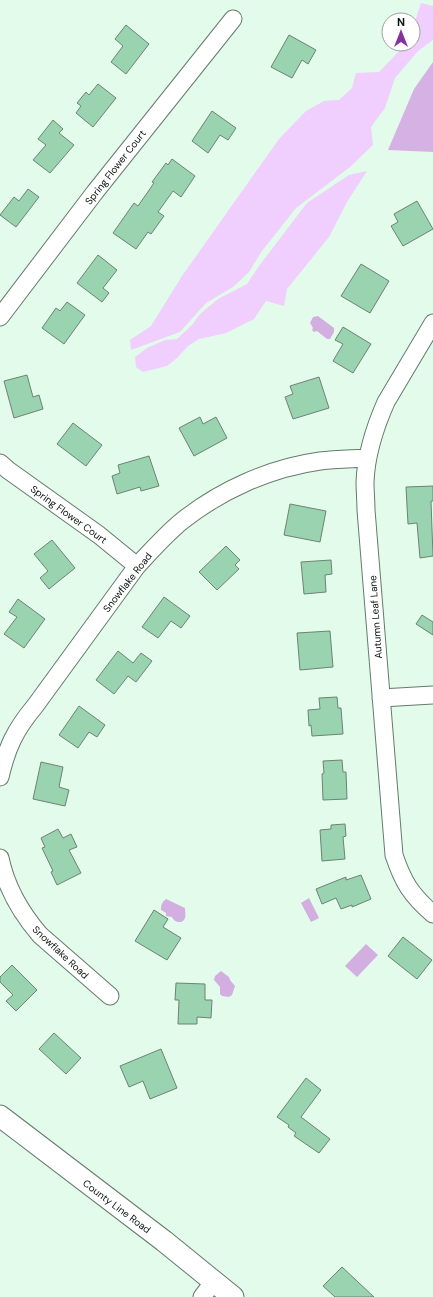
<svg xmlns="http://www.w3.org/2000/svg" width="433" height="1297" font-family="'DM Sans',sans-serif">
	<rect width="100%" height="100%" fill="#e3fbeb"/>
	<path fill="#f0cefd" d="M421 3 433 6V40L418 51 395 78 385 108 371 127 373 145 350 167 296 208 262 251 249 272 233 287 206 303 180 332 131 350 130 340 151 326 182 276 279 139 306 111 324 101 339 100 352 88 356 73 379 72 406 44H413V27Z
		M367 171 347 202 329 237 287 289 284 306 266 301 254 319 226 333 199 339 188 346 177 358 167 366 143 372 136 367 135 357 147 348 165 340 177 339 192 325 200 314 218 299 247 284 259 266 307 203 349 175Z"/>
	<path fill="#d6b2e4" d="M433 62V152L388 150 414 89Z"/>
	<path fill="#d2afe0" d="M318 316 334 328V332L330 339H327L317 331 314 332 312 330 313 328 310 323 313 317Z
		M309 898 319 918 311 922 301 903Z
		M166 899 185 908C185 911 186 915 185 918 182 925 174 922 172 917L166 916V913L161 910C161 905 162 902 166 899Z
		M366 944 378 955 357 977 345 966Z
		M221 971 229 977 230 980 235 986 232 995 229 997 222 996 220 994V987L214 980 215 976Z"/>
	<path fill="#99d3af" stroke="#6d8374" d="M126 25 149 44 126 74 111 62 123 46 115 39Z
		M289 35 316 50 308 64 302 60 292 78 271 67Z
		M98 84 116 98 93 127 76 113 81 106 77 103 86 92 89 95Z
		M212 111 236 128 228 140 220 135 208 153 192 141Z
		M53 120 63 129 59 133 74 145 50 173 33 160 46 145 38 139Z
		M172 159 195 176 181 197 173 191 158 212 164 216 151 234 148 232 136 249 113 233 134 203 138 206 154 183 152 182 166 163 168 165Z
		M28 189 39 197 16 227 0 215 14 197 19 201Z
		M417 201 433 229 403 246 391 226 398 222 394 214Z
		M98 255 117 270 103 288 109 293 102 302 77 283Z
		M361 264 389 281 370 313 341 296Z
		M67 302 85 315 64 344 42 328 56 308 60 311Z
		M343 327 371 344 353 373 333 361 343 344 335 340Z
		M27 375 33 397 39 395 43 409 14 418 4 381Z
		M319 377 329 408 293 419 285 397 293 394 290 386Z
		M200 417 203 424 216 417 227 438 194 456 179 428Z
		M73 423 102 445 86 466 57 444Z
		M149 456 159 486 141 491 140 487 117 494 112 476 120 473 118 465Z
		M433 486V501H431L433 556 420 558 417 523 408 524 406 487Z
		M290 504 326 511 320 542 284 535Z
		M52 540 75 568 49 589 40 578 48 571 34 554Z
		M226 546 240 560 235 565 239 569 217 590 199 572Z
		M331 560 332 574 325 575 326 592 304 594 301 562Z
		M164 597 190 616 181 628 171 621 158 638 142 627Z
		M18 599 45 619 24 648 4 634 17 617 9 612Z
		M422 615 433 622V635L416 624Z
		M330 631 333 667 300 670 297 633Z
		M118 651 133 663 141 653 152 661 136 682 128 676 114 694 96 680Z
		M337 697 338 708H341L343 734 312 736 311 725 309 726 308 710 320 709 319 698Z
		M79 706 105 725 97 737 89 732 78 748 59 735Z
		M342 760 343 772H346L347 799 323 800 322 774 324 773 323 761Z
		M41 762 63 767 59 787 69 790 65 806 33 799Z
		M345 824 346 836 343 837 345 859 322 861 320 830 331 829V825Z
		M58 829 63 838 71 834 77 847 69 850 81 873 57 885 51 872 53 871 42 848 45 847 41 838Z
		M361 875 371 899 352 907V905L341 909 336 898 322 904 316 889 346 877V880Z
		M154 910 168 919 163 927 181 938 167 960 135 941Z
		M403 937 432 960 417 979 388 956Z
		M12 965 37 990 16 1011 6 1001 13 995 0 982V977Z
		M176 983 205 984V1000H212L211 1018 197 1017V1024H178L179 1000H175Z
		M54 1033 81 1058 66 1074 39 1049Z
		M161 1049 177 1088 150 1099 143 1081 129 1087 120 1066Z
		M306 1078 321 1090 301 1117 330 1139 319 1153 294 1136 296 1133 288 1127 289 1125 277 1117Z
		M342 1267 374 1297H335L323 1286Z"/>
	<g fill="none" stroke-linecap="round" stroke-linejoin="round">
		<g stroke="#647a6c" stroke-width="19">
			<path id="minor" d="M0 317 95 192 233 19
				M433 323 386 402C375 427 366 454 365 482 365 491 366 501 366 510L394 855C403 882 411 895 433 914
				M0 463 8 470 99 535 137 566
				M381 698 433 695
				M0 777C7 747 15 730 35 706L137 566C151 551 166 534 182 521 221 490 270 468 320 461 336 459 352 459 368 458
				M0 858C6 887 21 913 40 935L110 996
				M202 1297 214 1281"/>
		</g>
		<g stroke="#647a6c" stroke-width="23">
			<path id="major" d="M0 1116 164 1241 233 1297"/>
		</g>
		<use href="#minor" stroke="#fff" stroke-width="17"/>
		<use href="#major" stroke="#fff" stroke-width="21"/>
	</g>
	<g text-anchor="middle" stroke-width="3" stroke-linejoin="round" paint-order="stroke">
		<g font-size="10" fill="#0a120d" stroke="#fff">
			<text transform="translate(115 167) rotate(-52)" y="4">Spring Flower Court</text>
			<text transform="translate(69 514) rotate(36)" y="4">Spring Flower Court</text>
			<text transform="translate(127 582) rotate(-52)" y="4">Snowflake Road</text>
			<text transform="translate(375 617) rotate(-94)" y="4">Autumn Leaf Lane</text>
			<text transform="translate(61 952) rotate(43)" y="4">Snowflake Road</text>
			<text transform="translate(117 1206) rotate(37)" y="4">County Line Road</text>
		</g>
	</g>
	<g transform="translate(401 32)"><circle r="19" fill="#ffffff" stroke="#9da09e"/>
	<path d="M0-3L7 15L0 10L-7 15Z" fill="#8532a1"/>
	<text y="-6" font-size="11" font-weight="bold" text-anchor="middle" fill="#0a120d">N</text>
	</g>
</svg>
